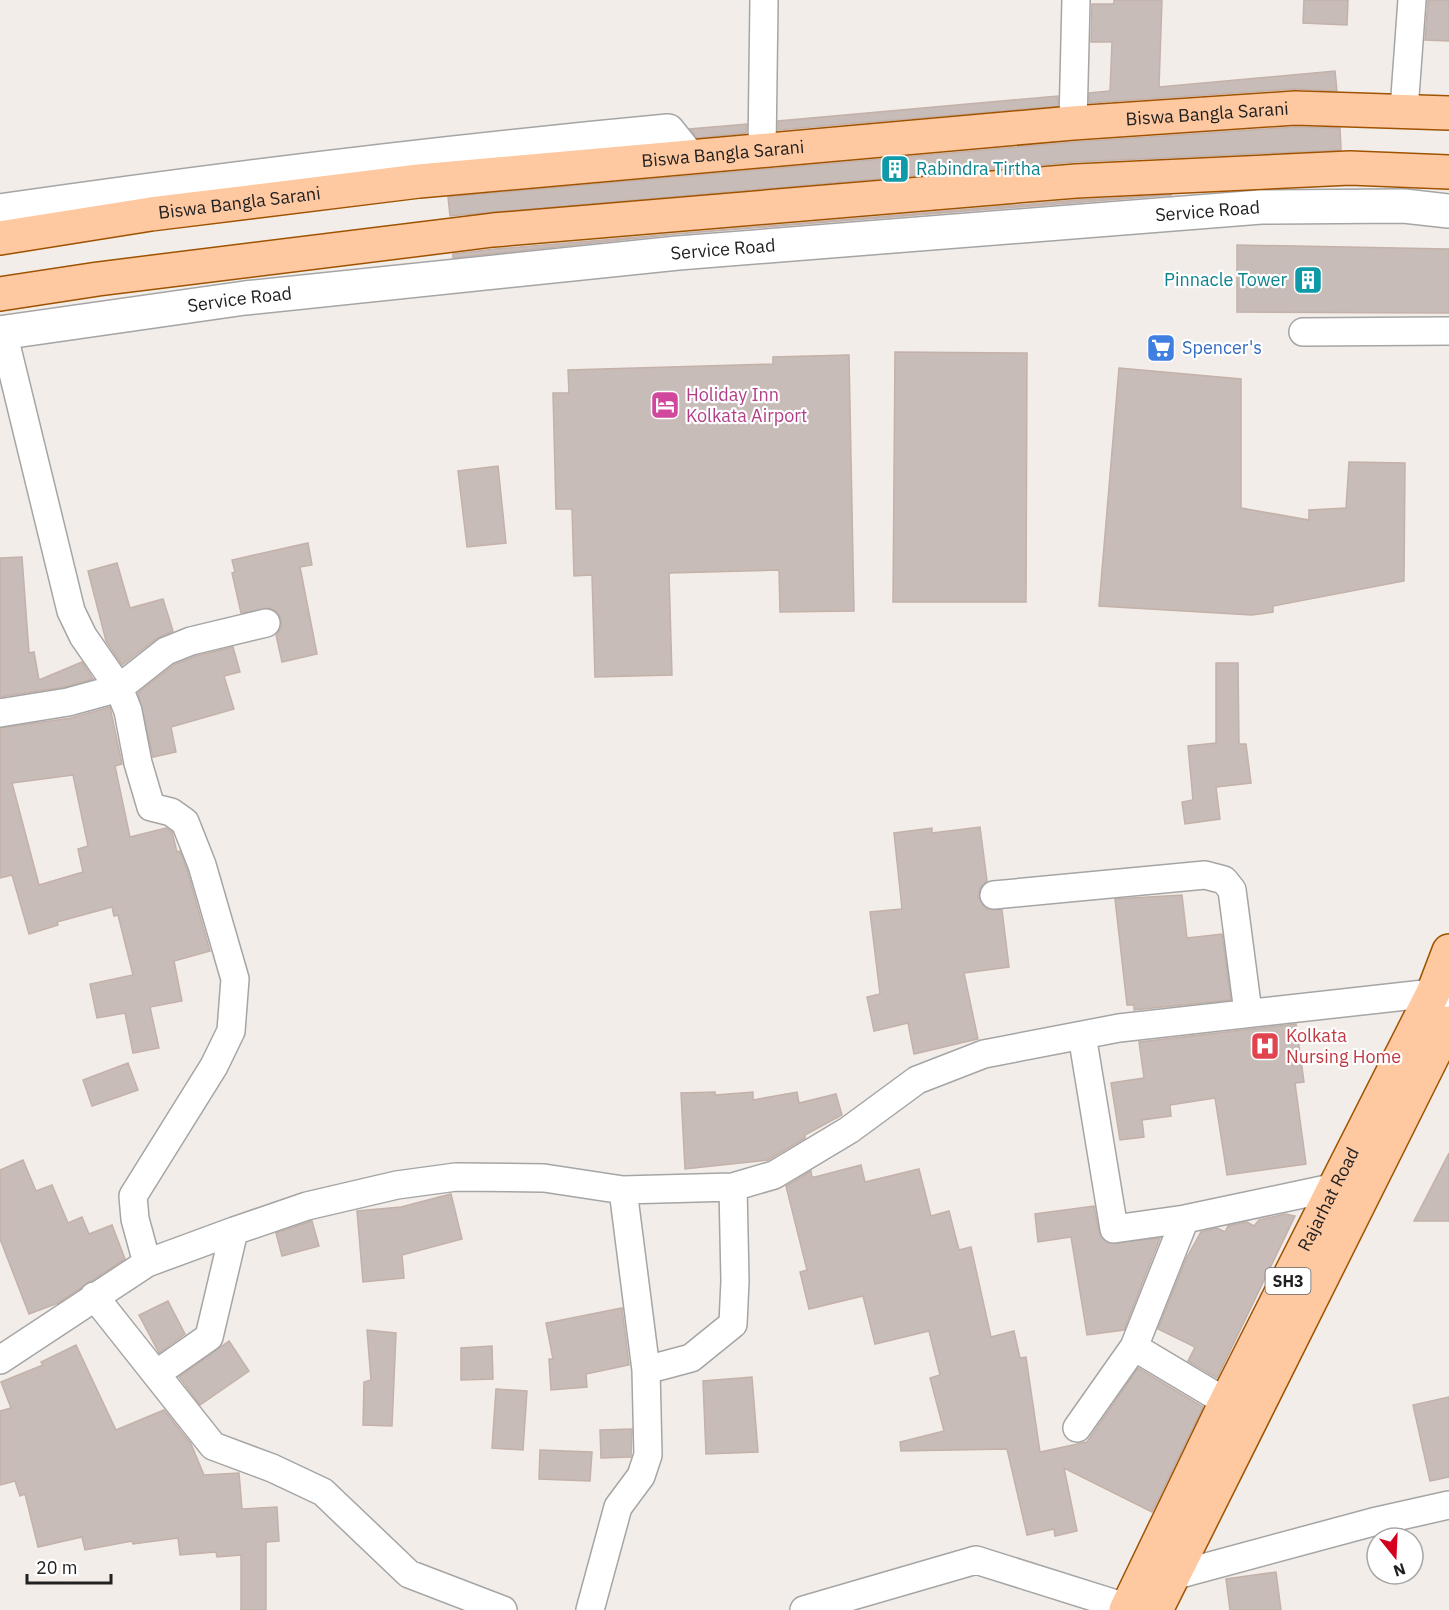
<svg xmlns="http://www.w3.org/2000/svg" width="1449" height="1610" font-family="'IBM Plex Sans',sans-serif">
	<rect width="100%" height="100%" fill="#f2ede8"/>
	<path fill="#c7bcb7" stroke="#c4b1a9" stroke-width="1.5" fill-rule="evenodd" d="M1114 0H1162L1159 87 1335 71 1337 91 1294 89 1089 103V93L1110 91 1112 42H1091L1092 4H1114Z
		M1304 0H1348L1347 25 1303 23Z
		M1428 0H1449V41L1425 40Z
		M1058 96V106L778 130V121Z
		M747 124 746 133 697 138 690 129Z
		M1295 127 1340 128 1341 150 1074 162 450 216 448 197 1074 142Z
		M1172 195 676 234 453 258V254L495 249 1077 200Z
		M1237 245 1449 249V313L1237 312Z
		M895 352 1027 353 1026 602H893Z
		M849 355 854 611 780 612 779 570 669 573 672 675 595 677 592 575 574 576 572 509H556L553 393H569L568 370 773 364V357Z
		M1119 368 1241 379V508L1309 520V510L1346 508 1349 462 1405 463 1404 581 1273 606V612L1252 615 1099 606Z
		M498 466 506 543 467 547 458 471Z
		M308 543 312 565 300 567 317 654 282 662 276 635 281 628V619L277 612 270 608 241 613 232 573 235 572 232 560Z
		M22 557 29 653 34 652 39 680 82 662 93 679 65 687 0 697V558Z
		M117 563 130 608 163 599 173 631 156 639 122 665 106 641 88 571Z
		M233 647 240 672 224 676 234 709 171 727 176 752 153 757 138 693 174 665 196 656Z
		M1216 663H1238L1239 744H1246L1251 783 1216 787 1220 819 1185 824 1182 802 1193 800 1188 746 1216 743Z
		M110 707 122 764 115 766 130 837 166 828 172 832 177 852 180 851 187 870 210 951 174 961 182 1001 150 1007 159 1048 133 1053 125 1013 97 1018 90 984 133 975 118 915 114 916 112 907 57 922 58 925 29 934 12 875 0 878V728L71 718ZM73 775 88 846 78 849 83 872 39 885 12 783Z
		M980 827 987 881 980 888 978 897 987 909 1002 910 1009 967 964 973 978 1039 914 1054 908 1023 874 1031 867 997 880 994 870 912 902 909 894 833 932 828V833Z
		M1182 895 1187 938 1222 934 1231 1000 1134 1010V1005H1127L1115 899Z
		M1296 1024 1304 1082 1295 1083 1306 1164 1227 1175 1215 1098 1170 1105 1171 1116 1142 1120 1144 1137 1120 1140 1111 1083 1144 1078 1139 1042Z
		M128 1063 138 1090 92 1106 83 1080Z
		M715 1092V1095L753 1092V1100L797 1092 799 1103 836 1094 842 1115 805 1135V1138L768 1160 685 1169 681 1093Z
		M1449 1153V1221H1414Z
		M23 1160 36 1191 52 1185 68 1223 82 1217 89 1234 112 1225 125 1259 58 1303 29 1314 0 1239V1170Z
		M861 1165 865 1182 919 1169 931 1216 949 1211 959 1250 971 1247 991 1337 1014 1331 1020 1358 1026 1357 1040 1452 1087 1442 1138 1368 1203 1407 1152 1512 1064 1468 1077 1531 1055 1536 1054 1529 1027 1535 1007 1449 901 1451 900 1442 944 1431 930 1378 940 1375 929 1331 875 1344 863 1296 809 1309 800 1272 807 1270 786 1186 811 1171 812 1177H815Z
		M451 1194 462 1239 402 1255 404 1278 363 1282 357 1211 401 1207Z
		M1094 1206 1099 1232 1108 1243 1160 1238 1124 1330 1087 1335 1071 1237 1038 1242 1035 1214Z
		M1285 1214 1295 1216 1217 1378 1188 1361 1195 1347 1158 1329 1186 1259 1201 1232 1217 1228 1225 1232 1228 1226 1247 1222 1254 1226 1259 1220Z
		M312 1221 319 1246 282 1256 276 1233Z
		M168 1301 185 1334 159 1353 139 1315Z
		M622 1308 629 1365 586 1374 587 1387 551 1390 549 1359H553L546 1323Z
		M367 1330 396 1333 392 1426 363 1425 364 1382 371 1380Z
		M229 1341 249 1371 200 1405 179 1377Z
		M76 1345 116 1430 164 1410 191 1444 204 1475 239 1473 242 1509 277 1507 279 1541 266 1542V1610H241V1555L217 1557 216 1552 180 1555 178 1538 133 1544 132 1541 85 1550 82 1537 38 1547 25 1494 20 1496 15 1481 0 1485V1411L11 1408 1 1382 43 1365 41 1362Z
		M492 1346 493 1379 461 1380V1348Z
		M752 1377 758 1452 706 1454 703 1381Z
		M496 1389 527 1391 523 1450 492 1448Z
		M1449 1397V1477L1430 1481 1413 1405Z
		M632 1429 631 1457 601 1458 600 1430Z
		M540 1450 592 1452 590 1481 539 1479Z
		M1276 1572 1281 1610H1230L1226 1579Z"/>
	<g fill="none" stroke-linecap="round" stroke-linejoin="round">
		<g stroke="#a5a5a5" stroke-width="30">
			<path id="minor" d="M1404 110 1412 0
				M1073 123 1076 0
				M762 150 764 0
				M3 332 71 611 83 636 119 688 128 711 138 763 151 807 171 812 185 822 202 865 235 979 231 1031 214 1066 133 1196 135 1219 147 1263
				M1303 332 1449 331
				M0 713 68 702 119 688 166 651 191 641 266 623
				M994 895 1205 875 1224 880 1232 890 1248 1012
				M1082 1035 1114 1229 1185 1219 1336 1187
				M623 1190 646 1370 691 1358 733 1324 735 1281 733 1187
				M1185 1219 1134 1347 1226 1402
				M94 1296 213 1446 272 1468 323 1492 409 1574 503 1610
				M0 1360 147 1263 234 1231
				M156 1374 209 1337 234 1231 307 1206 397 1185 456 1177 544 1178 623 1190 733 1187 774 1175 849 1130 917 1080 984 1054 1119 1028 1433 993 1448 996
				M1077 1428 1134 1347
				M1173 1576 1373 1522 1449 1505
				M590 1610 618 1507 641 1476 648 1455 646 1370
				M804 1610 976 1560 1135 1610"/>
		</g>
		<g stroke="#a5a5a5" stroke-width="36">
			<g id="tertiary">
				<path d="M0 211C222 179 444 152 668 131L688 156"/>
				<path id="s1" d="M0 333 245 298 678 253 1261 207 1404 206 1449 211"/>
			</g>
		</g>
		<g stroke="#9f5300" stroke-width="36">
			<g id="primary">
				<path id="s2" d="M0 238 151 214 419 181 1073 123 1295 108 1449 113"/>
				<path d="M0 294 98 279 493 230 1076 181 1350 168 1449 172"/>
				<path id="s3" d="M1126 1610 1226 1402 1433 993 1449 951"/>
				<path d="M1156 1610 1449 1023"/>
			</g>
		</g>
		<use href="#minor" stroke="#fff" stroke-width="27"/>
		<use href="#tertiary" stroke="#fff" stroke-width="33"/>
		<use href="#primary" stroke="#fec8a0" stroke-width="33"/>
	</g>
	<defs>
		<g id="building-square" transform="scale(1.5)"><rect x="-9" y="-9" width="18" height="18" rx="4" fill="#0f9aa8" stroke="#fff"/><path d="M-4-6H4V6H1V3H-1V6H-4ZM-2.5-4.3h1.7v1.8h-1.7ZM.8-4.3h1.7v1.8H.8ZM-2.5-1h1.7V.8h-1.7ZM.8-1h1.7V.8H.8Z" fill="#fff"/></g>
		<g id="supermarket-square" transform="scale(1.5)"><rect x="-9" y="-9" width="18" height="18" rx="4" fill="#3f7fe0" stroke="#fff"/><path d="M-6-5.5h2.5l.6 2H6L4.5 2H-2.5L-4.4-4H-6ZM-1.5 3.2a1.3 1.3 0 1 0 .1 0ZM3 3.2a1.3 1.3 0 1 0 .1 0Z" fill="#fff"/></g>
		<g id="hotel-square" transform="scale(1.5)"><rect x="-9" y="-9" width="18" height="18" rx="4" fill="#d1479c" stroke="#fff"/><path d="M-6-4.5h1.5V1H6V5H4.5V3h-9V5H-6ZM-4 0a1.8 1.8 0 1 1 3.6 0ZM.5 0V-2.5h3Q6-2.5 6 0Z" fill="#fff"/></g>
		<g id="hospital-square" transform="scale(1.5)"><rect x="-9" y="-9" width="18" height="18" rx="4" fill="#e0444e" stroke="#fff"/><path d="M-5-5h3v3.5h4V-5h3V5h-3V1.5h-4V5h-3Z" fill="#fff"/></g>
	</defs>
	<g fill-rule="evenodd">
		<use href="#building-square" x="895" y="169"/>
		<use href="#building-square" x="1308" y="280"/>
		<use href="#supermarket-square" x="1161" y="348"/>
		<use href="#hotel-square" x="665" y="405"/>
		<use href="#hospital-square" x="1265" y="1046"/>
	</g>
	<g text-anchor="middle" stroke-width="4.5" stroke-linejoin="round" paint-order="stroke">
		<rect fill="#fff" stroke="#646464" stroke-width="1.5" x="1265.5" y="1268" width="45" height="26" rx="4.5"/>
		<g font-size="16" font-weight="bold" fill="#212121">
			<text x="1288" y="1287">SH3</text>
		</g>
		<g font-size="18" fill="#212121" stroke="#fff">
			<text dy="6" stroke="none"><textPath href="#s2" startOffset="1214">Biswa Bangla Sarani</textPath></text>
			<text dy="6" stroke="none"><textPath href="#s2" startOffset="728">Biswa Bangla Sarani</textPath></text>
			<text dy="6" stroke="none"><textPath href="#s2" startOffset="242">Biswa Bangla Sarani</textPath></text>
			<text dy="6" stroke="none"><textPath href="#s1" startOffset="1214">Service Road</textPath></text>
			<text dy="6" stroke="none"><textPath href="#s1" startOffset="728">Service Road</textPath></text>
			<text dy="6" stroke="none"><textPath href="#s1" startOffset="242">Service Road</textPath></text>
			<text dy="6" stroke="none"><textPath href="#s3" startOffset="458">Rajarhat Road</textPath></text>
		</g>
		<g font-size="18" fill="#0d838f" stroke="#fff" text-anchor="start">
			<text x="916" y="175">Rabindra Tirtha</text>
			<text x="1287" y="286" text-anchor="end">Pinnacle Tower</text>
		</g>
		<g font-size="18" fill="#366cbe" stroke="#fff" text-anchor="start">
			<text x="1182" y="354">Spencer's</text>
		</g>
		<g font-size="18" fill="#b23c85" stroke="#fff" text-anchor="start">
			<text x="686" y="401">Holiday Inn<tspan x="686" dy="21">Kolkata Airport</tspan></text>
		</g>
		<g font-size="18" fill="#be3a42" stroke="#fff" text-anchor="start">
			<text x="1286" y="1042">Kolkata<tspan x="1286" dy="21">Nursing Home</tspan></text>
		</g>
	</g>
	<g transform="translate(1395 1556) rotate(162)"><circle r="28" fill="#ffffff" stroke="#a6a6a6" stroke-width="1.5"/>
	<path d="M0-4.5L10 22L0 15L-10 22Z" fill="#d3001e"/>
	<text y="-9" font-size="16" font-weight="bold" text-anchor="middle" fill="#212121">N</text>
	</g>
	<path d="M27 1574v9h84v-9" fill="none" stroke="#212121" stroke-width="3"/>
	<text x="36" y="1574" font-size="18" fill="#212121" stroke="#ffffff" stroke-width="4.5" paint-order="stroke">20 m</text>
</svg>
